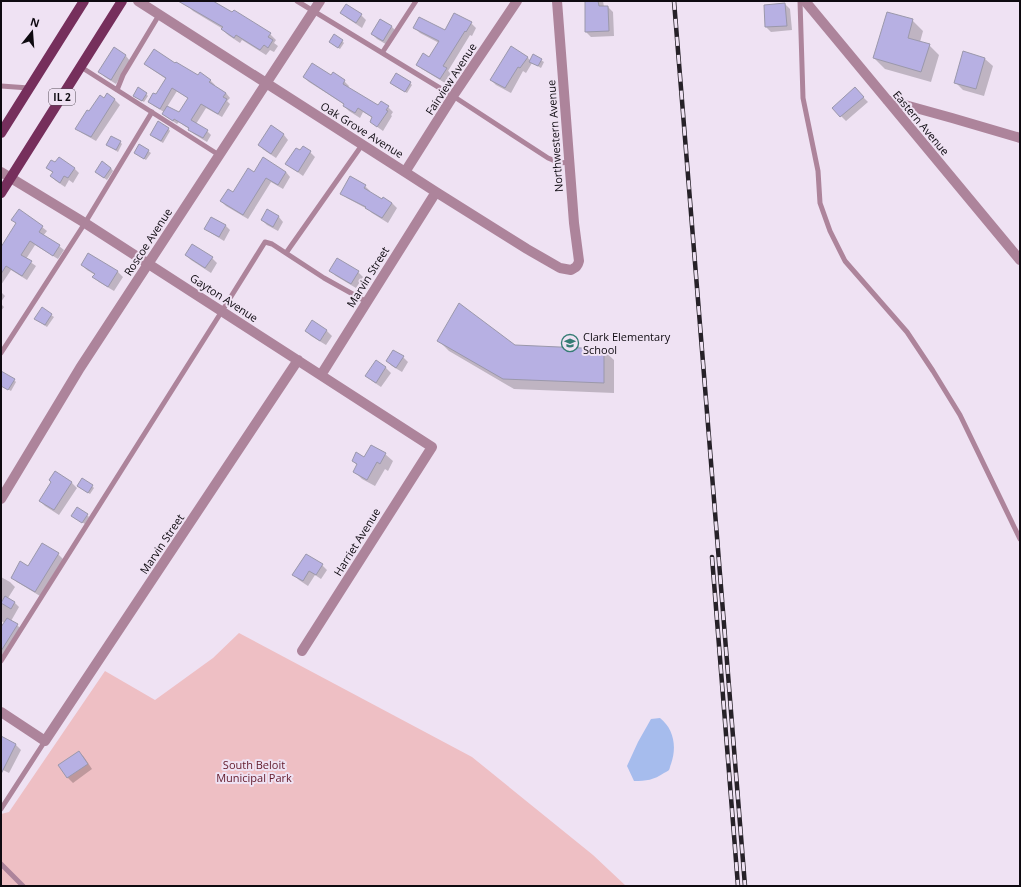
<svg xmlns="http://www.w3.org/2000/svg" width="1021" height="887" font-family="'Open Sans',sans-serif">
	<rect width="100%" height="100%" fill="#efe2f3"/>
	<path fill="#eebfc4" d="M239 633 472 757 593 855 626 886H1V814L9 812 105 671 155 700 213 658Z"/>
	<path fill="#a6bced" d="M660 718C674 729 677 747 671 764 670 766 670 768 669 770 668 771 666 772 664 773 654 780 646 781 634 781L627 766 638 742 651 719Z"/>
	<path fill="#0003" fill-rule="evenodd" d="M178 1H212L270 34 276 40 274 43 278 46 274 52 270 50 266 55 242 40 240 43 228 35 222 29H223L193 11 190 8Z
		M586 1H603L604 7H608L613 12 614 36 591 37 586 32Z
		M785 4 790 9 792 30 771 32 766 27Z
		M342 13 361 15 366 20 362 28 347 18Z
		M380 20 392 27 397 32 389 46 377 39 372 34Z
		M912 20 923 31 920 42 929 45 939 55 931 82 885 69 874 58Z
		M471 23 476 28 472 36 470 35 448 71 451 73 445 83 422 69 417 64 429 59 439 43 420 33 415 28 445 31Z
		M342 41 344 43 340 49 332 44Z
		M964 52 985 59 993 66 984 96 963 90 955 82Z
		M126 56 130 61 116 84 105 77 100 72Z
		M534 56 544 62 541 68 532 63 526 73 523 71 511 93 496 85 491 80 527 57 531 61Z
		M146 64H175L198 76 210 80 215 85 214 86 226 93 230 98 227 101 230 104 222 117 206 108 196 124 207 131 211 135 207 142 194 134 189 129 179 122 177 124 168 118 163 114 164 112 154 106 149 102 156 95 166 79 150 68ZM177 91 189 99 179 114 167 107Z
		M304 77H331L344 81 349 86 348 88 378 106 388 107 393 112 391 115 392 116 383 131 376 126 371 122 373 118 363 112 360 118 349 111 344 106 345 105 309 82Z
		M410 83 412 85 407 93 393 85Z
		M146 94 148 96 144 102 137 98Z
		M860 94 868 102 846 121 833 108Z
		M108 95 115 100 120 105 96 141 82 133 77 129 89 112 105 99Z
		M168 128 170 131 163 143 153 137Z
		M284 135 288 140 276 158 264 150 259 145Z
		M120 142 122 144 118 152 107 145Z
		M140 145 151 153 146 160 135 153Z
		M303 148 310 152 315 157 303 176 292 168 287 163 300 152Z
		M48 168H74L79 173 73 183 69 180 65 187 56 181 51 176 53 173Z
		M111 168 113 171 107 180 98 174Z
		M286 172 290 177 283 189 271 182 248 219 226 206 221 201 233 193 254 173Z
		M365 186 370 191 369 193 382 201 392 203 397 208 388 223 372 213 369 210 347 198 342 193Z
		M268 211 279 217 283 222 278 231 267 225 262 220Z
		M12 220 42 227 47 231 43 236 59 246 64 250 58 259 35 245 26 259 36 266 27 280 11 270 1 285V249L17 224Z
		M225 225 230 230 224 241 211 233 206 228Z
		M89 254 118 272 123 277 114 291 99 282 94 277 95 275 87 270 82 265Z
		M186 255 212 258 217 263 211 273 191 260Z
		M331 271 358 272 363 277 356 288 336 276Z
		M1 292 5 296 1 302Z
		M1 304 4 307 1 311Z
		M42 309 54 317 47 327 38 321Z
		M312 321 327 331 332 336 326 345 311 336 306 331Z
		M439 341 514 346 603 350 614 360V393L514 389 449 351Z
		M403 357 408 362 402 372 392 366 387 361Z
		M376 361 386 368 391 373 381 387 372 381 367 376Z
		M1 374 14 380 16 382 11 391 1 385Z
		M385 454 393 461 388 471 385 469 375 486 362 479 355 472 358 466 353 461Z
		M56 472 72 483 77 488 59 515 45 506 40 501 52 482Z
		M92 486 94 488 90 494 80 488Z
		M87 515 89 517 85 524 75 518Z
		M58 554 63 559 40 596 17 582 12 577Z
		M322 565 327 570 321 579 315 575 308 586 299 580 294 575Z
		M1 577 10 582 15 587 8 598 15 603 19 607 11 621 17 625 21 629 1 663V629L5 623 1 621Z
		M1 737 16 745 21 750 9 773 1 769Z
		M79 752 84 757 92 769 73 783 68 778 59 765Z"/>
	<path fill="#b7b0e3" stroke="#9b98ab" d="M178 1H213L232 12 234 10 271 33 268 37 273 40 268 48 264 45 260 50 236 35 234 38 221 29 223 27Z
		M585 1H598L599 6H608L609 31 585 32Z
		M785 3 787 26 765 27 764 5Z
		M346 4 362 14 356 23 340 13Z
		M887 12 913 19 908 38 930 44 921 72 873 58Z
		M454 13 472 22 466 32 465 31 443 66 447 68 440 79 416 65 423 53 429 57 439 41 413 28 419 17 445 30Z
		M380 19 392 26 383 41 371 34Z
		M334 34 343 40 338 48 329 42Z
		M511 46 528 57 520 68 518 67 505 88 490 80Z
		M114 47 126 55 111 80 98 72Z
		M154 49 175 63 176 62 198 75 200 72 211 80 209 82 226 93 223 97 227 99 218 114 201 104 191 120 208 130 203 138 188 130 189 128 174 119 173 121 162 114 167 106 179 112 188 98 172 88 160 109 148 102 153 93 156 94 166 78 144 64Z
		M963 51 985 58 976 89 954 83Z
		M533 54 542 59 538 66 529 62Z
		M312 63 331 75 333 72 345 80 343 84 378 105 381 101 389 106 386 110 388 111 377 127 370 122 372 117 358 108 355 113 343 106 344 104 303 77Z
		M396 73 411 82 405 92 390 83Z
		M138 87 147 93 142 101 133 96Z
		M855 87 864 97 840 117 832 108Z
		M107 93 115 99 91 137 75 129 87 110 89 111 100 95 104 98Z
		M158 121 169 128 161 141 150 135Z
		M271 125 284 134 271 154 258 145Z
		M111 136 121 141 116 150 106 145Z
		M139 144 149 150 144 159 134 153Z
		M303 146 311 151 298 172 285 164 296 148 300 150Z
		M59 157 75 168 68 178 64 176 60 183 50 176 53 172 46 168 51 160 55 162Z
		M263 157 286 172 278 185 266 178 243 215 220 201 228 189 233 192 248 168 254 172Z
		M102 161 111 168 104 178 95 172Z
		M350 176 366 185 364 188 382 199 383 197 392 203 382 218 365 208 366 207 340 194Z
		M19 209 43 226 39 232 60 245 53 256 30 241 21 255 32 261 22 276 6 266 1 274V247L16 223 11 220Z
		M267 209 279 216 273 227 261 220Z
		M211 217 226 225 219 237 204 229Z
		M192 244 213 257 205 268 185 255Z
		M88 253 118 271 108 287 92 277 95 274 81 265Z
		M337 258 359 271 351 284 329 271Z
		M459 303 515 345 604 349V383L503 379 437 341Z
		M42 307 52 314 45 325 34 319Z
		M312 320 327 330 320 341 305 331Z
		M393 350 404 356 396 368 386 361Z
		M376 360 386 367 376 383 365 376Z
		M1 371 15 379 8 390 1 386Z
		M371 445 386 453 380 464 377 462 367 480 353 472 357 464 352 461 356 452 364 457Z
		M55 471 72 482 54 510 39 501 51 482 49 480Z
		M82 478 93 485 88 493 77 486Z
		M77 507 88 514 82 523 71 516Z
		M42 543 59 553 35 592 11 578 20 561 28 566Z
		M306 554 323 564 316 575 309 571 303 581 292 575Z
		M5 596 15 602 11 609 1 603Z
		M7 618 18 624 1 651V627Z
		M1 736 16 744 1 774Z
		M79 751 88 764 67 778 58 765Z"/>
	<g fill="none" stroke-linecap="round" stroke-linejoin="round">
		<path stroke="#ad849b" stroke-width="5" d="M297 1 453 96 548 158 560 163 570 162
			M800 1 803 98 818 171 820 203 830 231 845 261 907 332 933 371 960 415 1020 539
			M382 53 416 1
			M81 67 219 155
			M1 86 29 88
			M117 90 123 75 159 15
			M286 253 362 145
			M1 353 85 223 152 112
			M1 661 222 311 265 242 272 244 324 278 367 302
			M1 809 45 741
			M1 864 23 886"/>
		<path stroke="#ad849b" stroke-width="10" d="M138 1 405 172 436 192 527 249 560 268 571 270 576 267 578 264 579 261 574 223 557 1
			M805 1 1020 260
			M887 100 952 118 1020 138
			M1 172 85 223 432 447 302 651
			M405 172 453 96 517 1
			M321 375 436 192
			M1 499 80 368 320 1
			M1 712 45 741 298 360"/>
		<path stroke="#762f5c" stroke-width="10" d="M1 133 84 1
			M1 193 122 1"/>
		<g stroke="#262128" stroke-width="4.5">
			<path id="rail" d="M674 1 745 886
				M712 557 738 886"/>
		</g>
		<use href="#rail" stroke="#efe2f3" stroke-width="3" stroke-dasharray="9" stroke-linecap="butt"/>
	</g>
	<defs>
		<g id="school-ring" transform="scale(0.9)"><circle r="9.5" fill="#efe2f3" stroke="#357c74" stroke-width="1.5"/><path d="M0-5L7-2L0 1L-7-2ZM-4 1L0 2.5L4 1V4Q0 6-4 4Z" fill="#357c74"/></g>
	</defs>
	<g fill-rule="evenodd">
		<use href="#school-ring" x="570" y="343"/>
	</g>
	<g text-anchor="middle" stroke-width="4" stroke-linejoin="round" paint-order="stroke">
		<rect fill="#efe2f3" stroke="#524b54" stroke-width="1" x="49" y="89" width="26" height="16" rx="3"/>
		<g font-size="10" font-weight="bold" fill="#0e0a10">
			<text x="62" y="101">IL 2</text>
		</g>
		<g font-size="11" fill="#0e0a10" stroke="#efe2f3">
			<text transform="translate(451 79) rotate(-57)" y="4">Fairview Avenue</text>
			<text transform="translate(921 123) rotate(50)" y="4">Eastern Avenue</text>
			<text transform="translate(362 130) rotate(32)" y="4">Oak Grove Avenue</text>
			<text transform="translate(555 136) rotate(-94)" y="4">Northwestern Avenue</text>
			<text transform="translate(148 242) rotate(-57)" y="4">Roscoe Avenue</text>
			<text transform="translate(368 277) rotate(-58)" y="4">Marvin Street</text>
			<text transform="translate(224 298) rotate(33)" y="4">Gayton Avenue</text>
			<text transform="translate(357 542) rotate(-58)" y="4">Harriet Avenue</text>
			<text transform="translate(162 544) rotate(-56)" y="4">Marvin Street</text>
		</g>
		<g font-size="11" fill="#0e0a10" stroke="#efe2f3" text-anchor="start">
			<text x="583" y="341">Clark Elementary<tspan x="583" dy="13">School</tspan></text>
		</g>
		<g font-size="11" fill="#61192a" stroke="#efe2f3">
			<text x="254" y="769">South Beloit<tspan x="254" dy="13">Municipal Park</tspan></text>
		</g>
	</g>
	<rect width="1021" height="887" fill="none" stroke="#0e0a10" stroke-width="4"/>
	<g transform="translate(32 32) rotate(17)" stroke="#efe2f3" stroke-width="3" paint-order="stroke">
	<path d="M0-3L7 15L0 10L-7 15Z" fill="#0e0a10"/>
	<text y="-6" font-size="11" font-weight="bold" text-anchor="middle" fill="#0e0a10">N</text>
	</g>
</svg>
